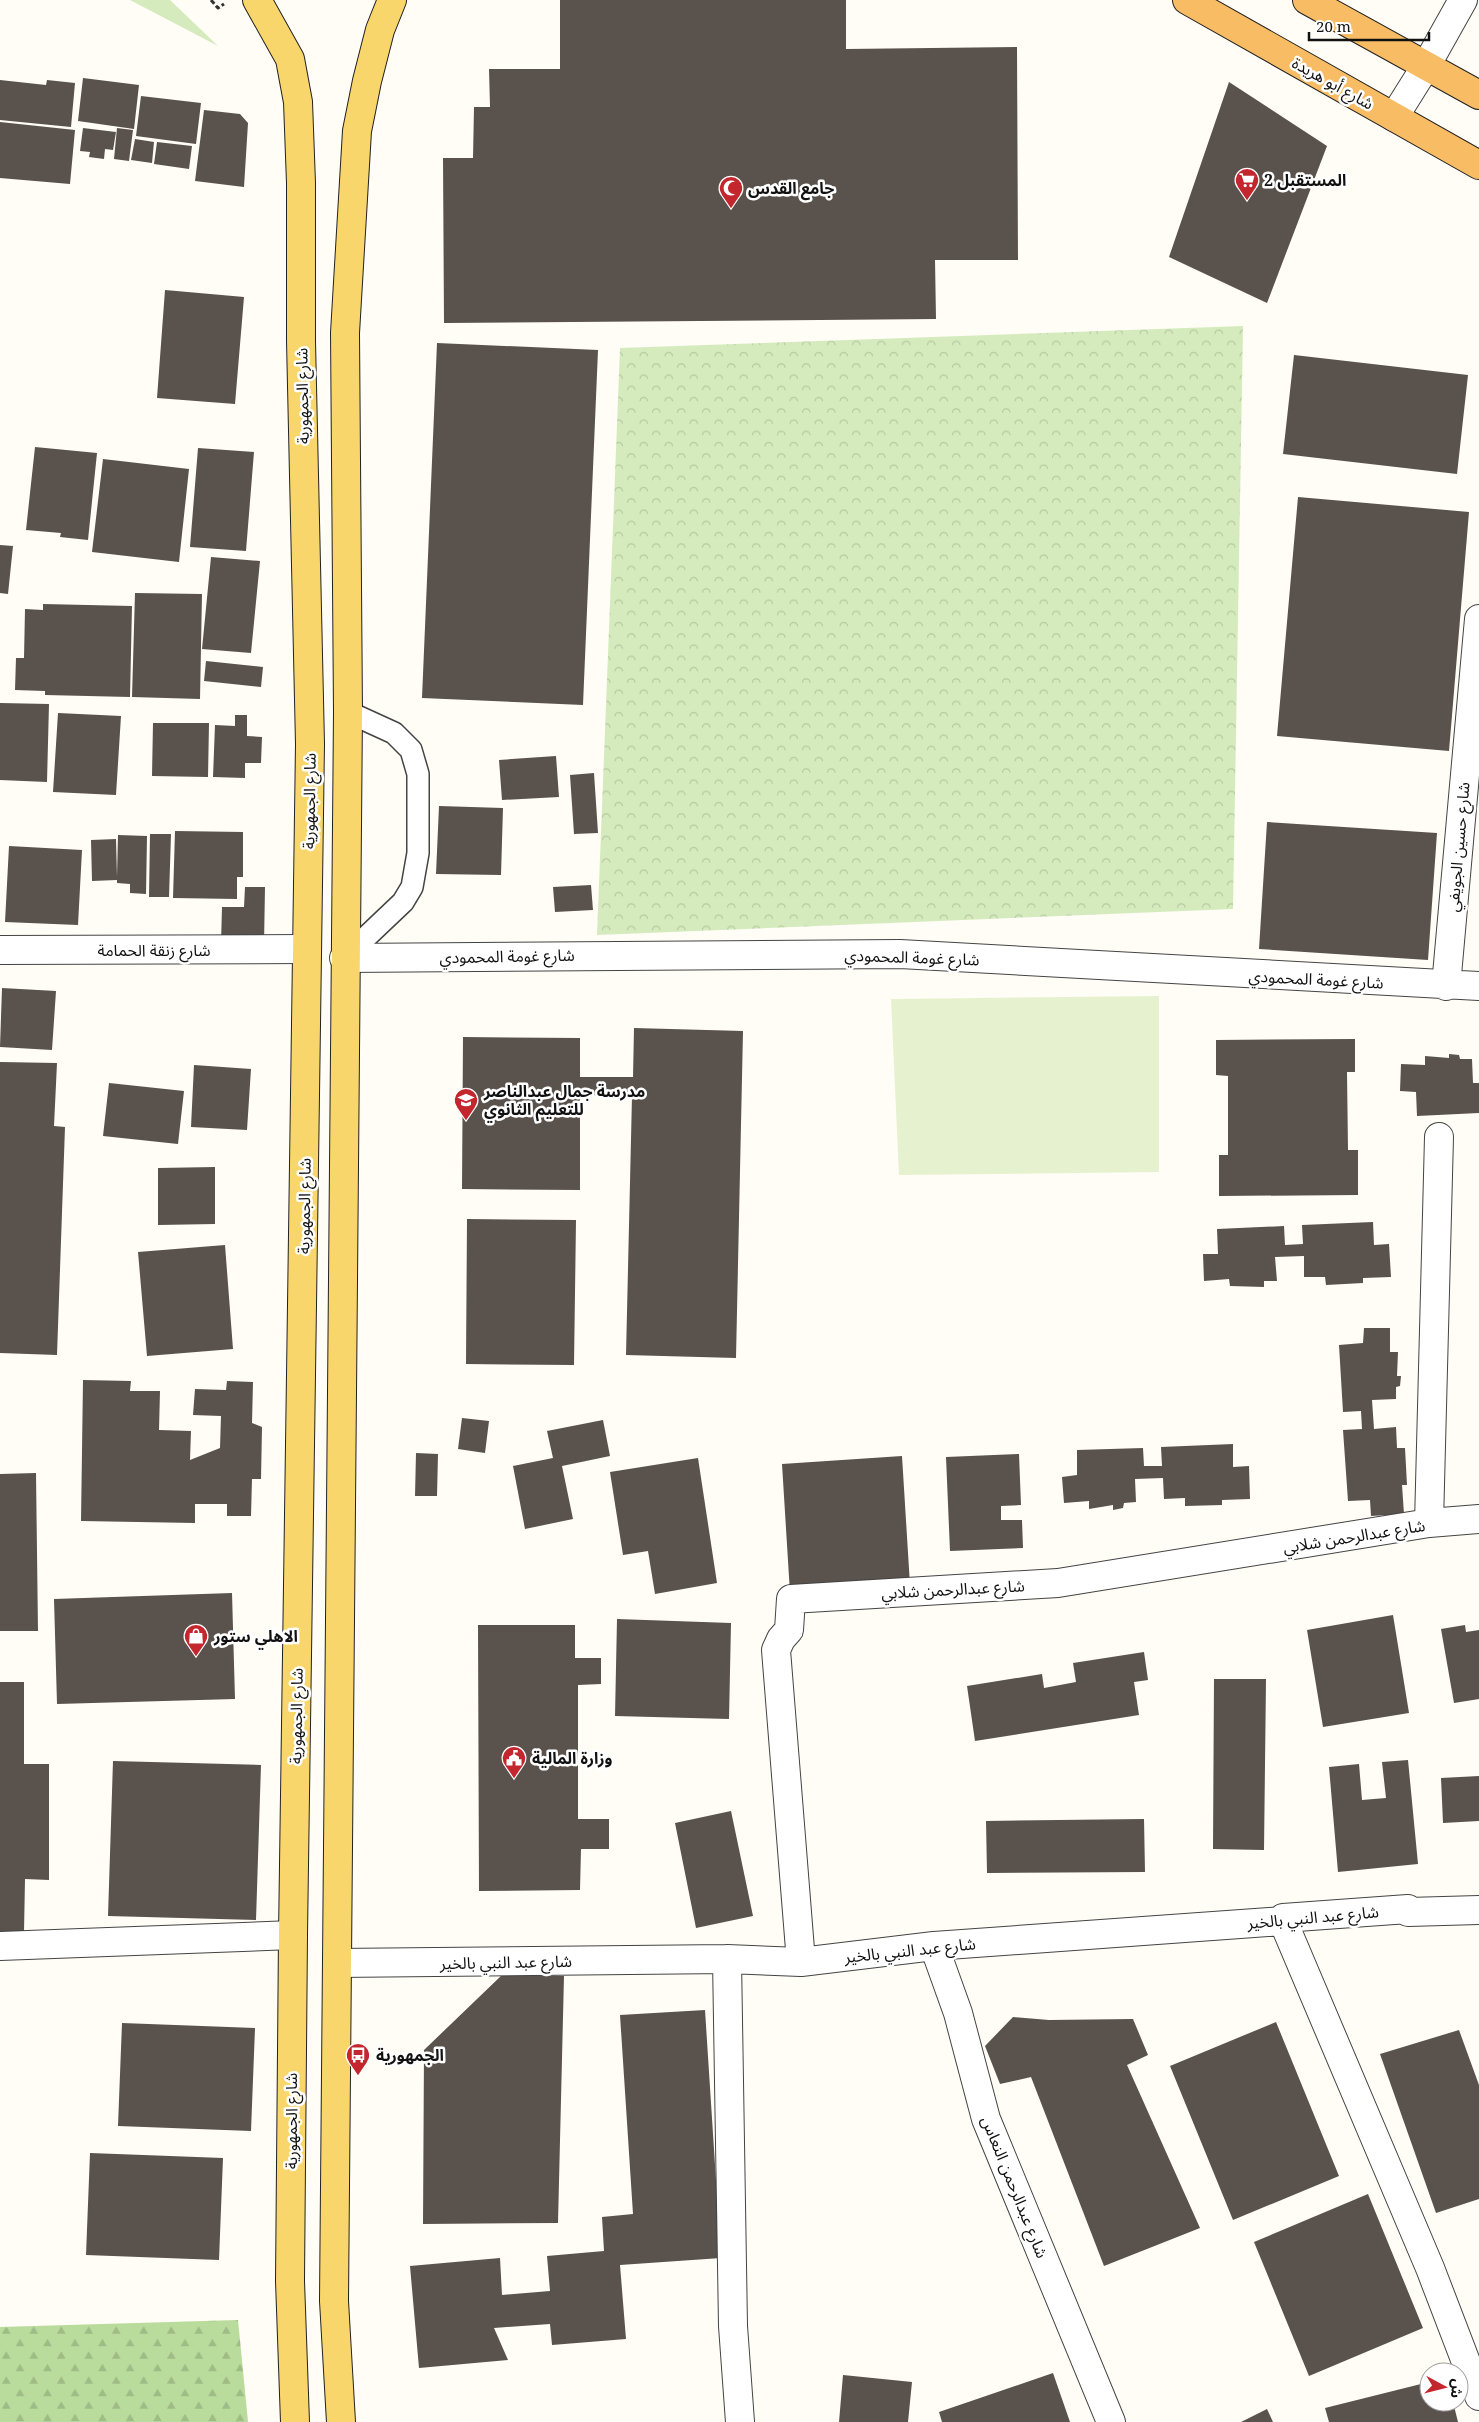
<svg xmlns="http://www.w3.org/2000/svg" width="1479" height="2422" font-family="'Noto Serif','Noto Sans Arabic',serif">
	<defs>
		<pattern id="forest-firs" width="22" height="20" patternUnits="userSpaceOnUse" patternTransform="scale(1.25)"><rect width="22" height="20" fill="#b9dc9c"/><path d="M5 1l3.5 6h-7zM16 11l3.5 6h-7z" fill="#9ebc85"/></pattern>
		<pattern id="park-crowns" width="20" height="18" patternUnits="userSpaceOnUse" patternTransform="scale(1.25)"><rect width="20" height="18" fill="#d5ebbd"/><path d="M2 6a3 3 0 1 1 6 0M12 15a3 3 0 1 1 6 0" fill="none" stroke="#b6c8a1"/></pattern>
	</defs>
	<rect width="100%" height="100%" fill="#fffdf5"/>
	<path fill="#d5ebbd" d="M130 0H170L218 46Z"/>
	<path fill="url(#forest-firs)" d="M238 2320 248 2422H0V2327Z"/>
	<path fill="url(#park-crowns)" d="M1243 326 1233 909 597 935 620 348Z"/>
	<path fill="#e6f2cf" d="M1159 996V1172L899 1175 891 999Z"/>
	<path fill="#5a524d" d="M560 0H846V49L1017 47 1018 260H935L936 319 444 323 443 158H473L474 107H490L489 69H560Z
		M83 78 139 85 134 129 78 121Z
		M0 80 46 85 47 80 75 83 71 127 0 120Z
		M1229 82 1327 146 1267 303 1169 257Z
		M141 96 201 103 196 144 136 136Z
		M204 110 240 114 248 123 244 187 195 181Z
		M0 122 75 130 70 184 0 178Z
		M83 128 116 132 113 150 105 149 104 159 89 157 90 152 80 151Z
		M117 128 133 130 129 161 114 159Z
		M135 139 154 142 152 163 131 160Z
		M157 142 192 146 189 169 154 164Z
		M165 290 244 297 235 404 157 398Z
		M437 343 598 350 583 705 422 698Z
		M1294 355 1468 375 1457 474 1283 454Z
		M35 447 97 453 88 540 60 537 61 533 26 530Z
		M198 448 254 452 246 551 190 547Z
		M103 459 189 469 179 562 92 552Z
		M1298 497 1469 512 1449 751 1277 736Z
		M0 545 13 546 8 594 0 593Z
		M211 557 260 561 251 653 202 649Z
		M135 593 202 594 200 699 132 697Z
		M43 604 132 606 130 697 45 695V691L15 690 16 658H24L25 609 43 610Z
		M206 661 263 667 261 687 204 681Z
		M0 703 49 704 47 782 0 780Z
		M58 713 121 716 116 795 53 792Z
		M235 715H247V736L262 737 261 763H245V778L213 777 215 725 235 726Z
		M153 723H209L208 777 152 776Z
		M556 756 559 797 502 800 499 760Z
		M594 773 598 833 574 834 570 775Z
		M439 806 503 808 501 875 436 874Z
		M1267 822 1437 833 1428 960 1259 949Z
		M175 831 243 832V877H237V899L173 898Z
		M150 834H171L169 897H149Z
		M118 835 147 836 146 894 130 893V884L117 883V880L92 881 91 840 116 839 117 877Z
		M9 846 82 850 78 925 5 922Z
		M591 885 593 910 555 912 553 887Z
		M245 887H265L264 944 221 943 222 907H244Z
		M2 988 56 991 52 1050 0 1047Z
		M634 1028 743 1031 736 1358 626 1355 632 1096 580 1095V1190L462 1189 463 1037 580 1038V1077H633Z
		M1355 1039V1072H1347L1348 1150H1358V1195L1219 1196V1155H1228V1076L1216 1075V1040Z
		M1449 1054 1459 1055 1460 1059H1472L1473 1083H1479V1113L1417 1116 1416 1092 1400 1091 1401 1064 1425 1065V1056L1449 1058Z
		M0 1062 57 1063 54 1126 65 1127 57 1355 0 1353Z
		M194 1065 251 1069 247 1130 191 1127Z
		M109 1083 184 1091 178 1144 103 1136Z
		M215 1167V1224L158 1225V1168Z
		M467 1219 576 1220 574 1365 466 1364Z
		M1373 1222 1374 1245 1389 1244 1391 1277 1363 1278V1283L1326 1285 1325 1277H1304V1256L1275 1257 1277 1281H1264V1287L1230 1286 1229 1279 1204 1281 1203 1254H1218L1217 1229 1284 1226 1285 1245 1303 1244 1302 1225Z
		M225 1245 233 1349 147 1356 138 1252Z
		M1364 1328H1390V1352H1398L1397 1376H1401L1400 1386 1396 1387V1399L1372 1400 1374 1429 1396 1427 1397 1448H1405L1407 1485H1402L1404 1514 1371 1516 1370 1500 1348 1501 1343 1430 1362 1429 1361 1411 1343 1412 1339 1345 1363 1343Z
		M83 1380 131 1381 130 1391H160L159 1430 191 1431 190 1460 220 1448 221 1416 193 1415 195 1389 226 1390 227 1381 253 1382 252 1423 262 1427 261 1479H252L251 1516H227V1504H195V1523L81 1521Z
		M462 1418 489 1421 485 1453 458 1449Z
		M603 1420 610 1456 562 1466 573 1519 525 1529 513 1466 553 1458 547 1431Z
		M1233 1444V1467L1249 1466 1250 1499 1222 1500V1505L1185 1506V1498L1164 1499 1163 1478 1135 1479 1136 1502 1124 1503 1123 1508 1113 1510V1505L1089 1509V1501L1064 1503 1062 1477 1077 1475V1450L1143 1448 1144 1466H1162L1161 1447Z
		M416 1453 438 1454 437 1496H415Z
		M1019 1454 1021 1505 1001 1506V1520H1022L1023 1548 950 1551 946 1457Z
		M902 1456 910 1585 790 1593 782 1464Z
		M698 1458 717 1583 655 1594 648 1551 623 1555 610 1472Z
		M36 1473 38 1631H0V1474Z
		M232 1593 235 1699 57 1704 54 1599Z
		M1393 1615 1409 1713 1323 1727 1307 1630Z
		M617 1619 731 1623 729 1719 615 1716Z
		M478 1625H575V1658H601V1684L578 1685V1819H609V1849H581L580 1890 479 1891Z
		M1465 1625 1466 1632 1479 1630V1699L1454 1703 1441 1629Z
		M1144 1652 1148 1680 1134 1682 1139 1715 975 1741 967 1686 1042 1674 1044 1688 1076 1682 1073 1663Z
		M1214 1679H1266L1264 1850 1213 1849Z
		M0 1682H24V1764H49V1880L25 1879 24 1932H0Z
		M1408 1760 1418 1864 1338 1872 1329 1767 1359 1764 1362 1800 1386 1798 1382 1762Z
		M113 1761 261 1765 256 1920 108 1916Z
		M1479 1776V1821L1443 1823 1441 1778Z
		M731 1811 753 1916 696 1928 675 1823Z
		M1144 1819 1145 1872 987 1873 986 1821Z
		M502 1975 564 1976 558 2223 423 2224 424 2050Z
		M705 2010 721 2258 620 2265 626 2339 552 2345 550 2324 494 2328 508 2360 419 2368 410 2266 500 2258 502 2295 550 2291 547 2256 604 2251 602 2217 633 2214 620 2015Z
		M1013 2017 1049 2020 1133 2019 1148 2055 1127 2065 1200 2228 1104 2266 1031 2077 1000 2084 985 2046Z
		M1276 2022 1339 2176 1233 2220 1170 2066Z
		M122 2023 255 2028 251 2131 118 2126Z
		M1459 2030 1479 2085V2199L1436 2213 1380 2054Z
		M90 2153 223 2158 219 2260 86 2255Z
		M1368 2194 1423 2328 1309 2376 1254 2242Z
		M1053 2373 1070 2422H942L939 2412Z
		M843 2375 912 2382 908 2422H839Z
		M1429 2382V2402H1453L1458 2422H1329L1325 2408Z
		M1267 2409 1273 2422H1241Z"/>
	<g fill="none" stroke-linecap="round" stroke-linejoin="round">
		<g stroke="#444" stroke-width="24">
			<path id="service" d="M344 958 403 902 412 887 418 853V774L411 750 394 733 348 712"/>
		</g>
		<g stroke="#444" stroke-width="30">
			<path id="minor" d="M1394 117 1426 66 1463 0
				M0 950 307 949
				M344 958 900 954 1479 986
				M1446 986 1479 619
				M1429 1523 1439 1137
				M1283 1921 1430 2268 1479 2396
				M0 1946 293 1935
				M934 1946 958 2013 986 2119 1111 2422
				M727 1959 733 2326 740 2422
				M801 1962 776 1650 781 1639 789 1630 791 1599 1058 1583 1429 1523 1479 1519
				M337 1963 727 1959 801 1962 934 1946 1283 1921V1918L1408 1909V1912L1479 1910"/>
		</g>
		<g stroke="#222" stroke-width="30">
			<path id="primary" d="M257 0 290 59 298 102 301 183V341L310 744 293 1935 290 2281 295 2422
				M341 2422 334 2301 348 712 345 333 357 131 367 81 380 30 392 0"/>
		</g>
		<g stroke="#222" stroke-width="30">
			<path id="trunk" d="M1187 0 1479 165
				M1307 0 1479 95"/>
		</g>
		<path stroke="#333" stroke-width="3" stroke-dasharray="5 2.5" stroke-linecap="butt" d="M211 0 218 8 224 4"/>
		<use href="#service" stroke="#fff" stroke-width="21"/>
		<use href="#minor" stroke="#fff" stroke-width="28"/>
		<use href="#primary" stroke="#f9d66b" stroke-width="28"/>
		<use href="#trunk" stroke="#f7bc64" stroke-width="28"/>
	</g>
	<defs>
		<g id="supermarket-pin" transform="scale(1.25)"><path d="M0 17L-7.5 6A9.5 9.5 0 1 1 7.5 6Z" fill="#c4262e" stroke="#fff"/><path d="M-6-5.5h2.5l.6 2H6L4.5 2H-2.5L-4.4-4H-6ZM-1.5 3.2a1.3 1.3 0 1 0 .1 0ZM3 3.2a1.3 1.3 0 1 0 .1 0Z" fill="#fff"/></g>
		<g id="mosque-pin" transform="scale(1.25)"><path d="M0 17L-7.5 6A9.5 9.5 0 1 1 7.5 6Z" fill="#c4262e" stroke="#fff"/><path d="M3.5-4.9A6 6 0 1 0 3.5 4.9A5 5 0 1 1 3.5-4.9Z" fill="#fff"/></g>
		<g id="school-pin" transform="scale(1.25)"><path d="M0 17L-7.5 6A9.5 9.5 0 1 1 7.5 6Z" fill="#c4262e" stroke="#fff"/><path d="M0-5L7-2L0 1L-7-2ZM-4 1L0 2.5L4 1V4Q0 6-4 4Z" fill="#fff"/></g>
		<g id="shop-pin" transform="scale(1.25)"><path d="M0 17L-7.5 6A9.5 9.5 0 1 1 7.5 6Z" fill="#c4262e" stroke="#fff"/><path d="M-5-2.5h2.3a2.7 3.5 0 0 1 5.4 0H5L5.5 6h-11ZM-1.5-2.5h3a1.5 2.3 0 0 0-3 0Z" fill="#fff"/></g>
		<g id="civic-pin" transform="scale(1.25)"><path d="M0 17L-7.5 6A9.5 9.5 0 1 1 7.5 6Z" fill="#c4262e" stroke="#fff"/><path d="M-.6-6.5H3V-4.5H.6V-3L4-1V1h2V6H-6V1h2V-1L-.6-3ZM-1.2 2.5V6h2.4V2.5Z" fill="#fff"/></g>
		<g id="bus-pin" transform="scale(1.25)"><path d="M0 17L-7.5 6A9.5 9.5 0 1 1 7.5 6Z" fill="#c4262e" stroke="#fff"/><path d="M-5-6H5V4H4V6H2V4H-2V6H-4V4H-5ZM-3.5-4V0h7V-4ZM-3.5 1.2v1.5H-2V1.2ZM2 1.2v1.5H3.5V1.2Z" fill="#fff"/></g>
	</defs>
	<g fill-rule="evenodd">
		<use href="#supermarket-pin" x="1247" y="180"/>
		<use href="#mosque-pin" x="731" y="188"/>
		<use href="#school-pin" x="466" y="1100"/>
		<use href="#shop-pin" x="196" y="1636"/>
		<use href="#civic-pin" x="514" y="1758"/>
		<use href="#bus-pin" x="358" y="2055"/>
	</g>
	<g text-anchor="middle" stroke-width="5" stroke-linejoin="round" paint-order="stroke">
		<g font-size="16" fill="#111" stroke="#fff">
			<text transform="translate(1333 83) rotate(29)" y="6">شارع أبو هريدة</text>
			<text transform="translate(302 396) rotate(-91)" y="6">شارع الجمهورية</text>
			<text transform="translate(309 801) rotate(-89)" y="6">شارع الجمهورية</text>
			<text transform="translate(1458 847) rotate(-85)" y="6">شارع حسين الجويفي</text>
			<text x="154" y="956">شارع زنقة الحمامة</text>
			<text transform="translate(507 956) rotate(-1)" y="6">شارع غومة المحمودي</text>
			<text transform="translate(912 957) rotate(2)" y="6">شارع غومة المحمودي</text>
			<text transform="translate(1316 979) rotate(3)" y="6">شارع غومة المحمودي</text>
			<text transform="translate(304 1206) rotate(-89)" y="6">شارع الجمهورية</text>
			<text transform="translate(1354 1536) rotate(-9)" y="6">شارع عبدالرحمن شلابي</text>
			<text transform="translate(953 1589) rotate(-3)" y="6">شارع عبدالرحمن شلابي</text>
			<text transform="translate(296 1716) rotate(-89)" y="6">شارع الجمهورية</text>
			<text transform="translate(1313 1917) rotate(-5)" y="6">شارع عبد النبي بالخير</text>
			<text transform="translate(910 1950) rotate(-6)" y="6">شارع عبد النبي بالخير</text>
			<text transform="translate(506 1962) rotate(-1)" y="6">شارع عبد النبي بالخير</text>
			<text transform="translate(291 2121) rotate(-90)" y="6">شارع الجمهورية</text>
			<text transform="translate(1015 2187) rotate(68)" y="6">شارع عبدالرحمن النعاس</text>
		</g>
		<g font-size="16" font-weight="bold" fill="#111" stroke="#fff" text-anchor="start">
			<text x="1264" y="186">المستقبل 2</text>
			<text x="748" y="194">جامع القدس</text>
			<text x="484" y="1097">مدرسة جمال عبدالناصر<tspan x="484" dy="18">للتعليم الثانوي</tspan></text>
			<text x="214" y="1642">الاهلي ستور</text>
			<text x="532" y="1764">وزارة المالية</text>
			<text x="376" y="2061">الجمهورية</text>
		</g>
	</g>
	<g transform="translate(1444 2387) rotate(97)"><circle r="24" fill="#ffffff" stroke="#a0a0a0"/>
	<path d="M0-4L9 19L0 12L-9 19Z" fill="#c4262e"/>
	<text y="-8" font-size="14" font-weight="bold" text-anchor="middle" fill="#111111">ش</text>
	</g>
	<path d="M1309 32v8h120v-8" fill="none" stroke="#111111" stroke-width="2.5"/>
	<text x="1316" y="32" font-size="15" fill="#111111" stroke="#ffffff" stroke-width="4" paint-order="stroke">20 m</text>
</svg>
